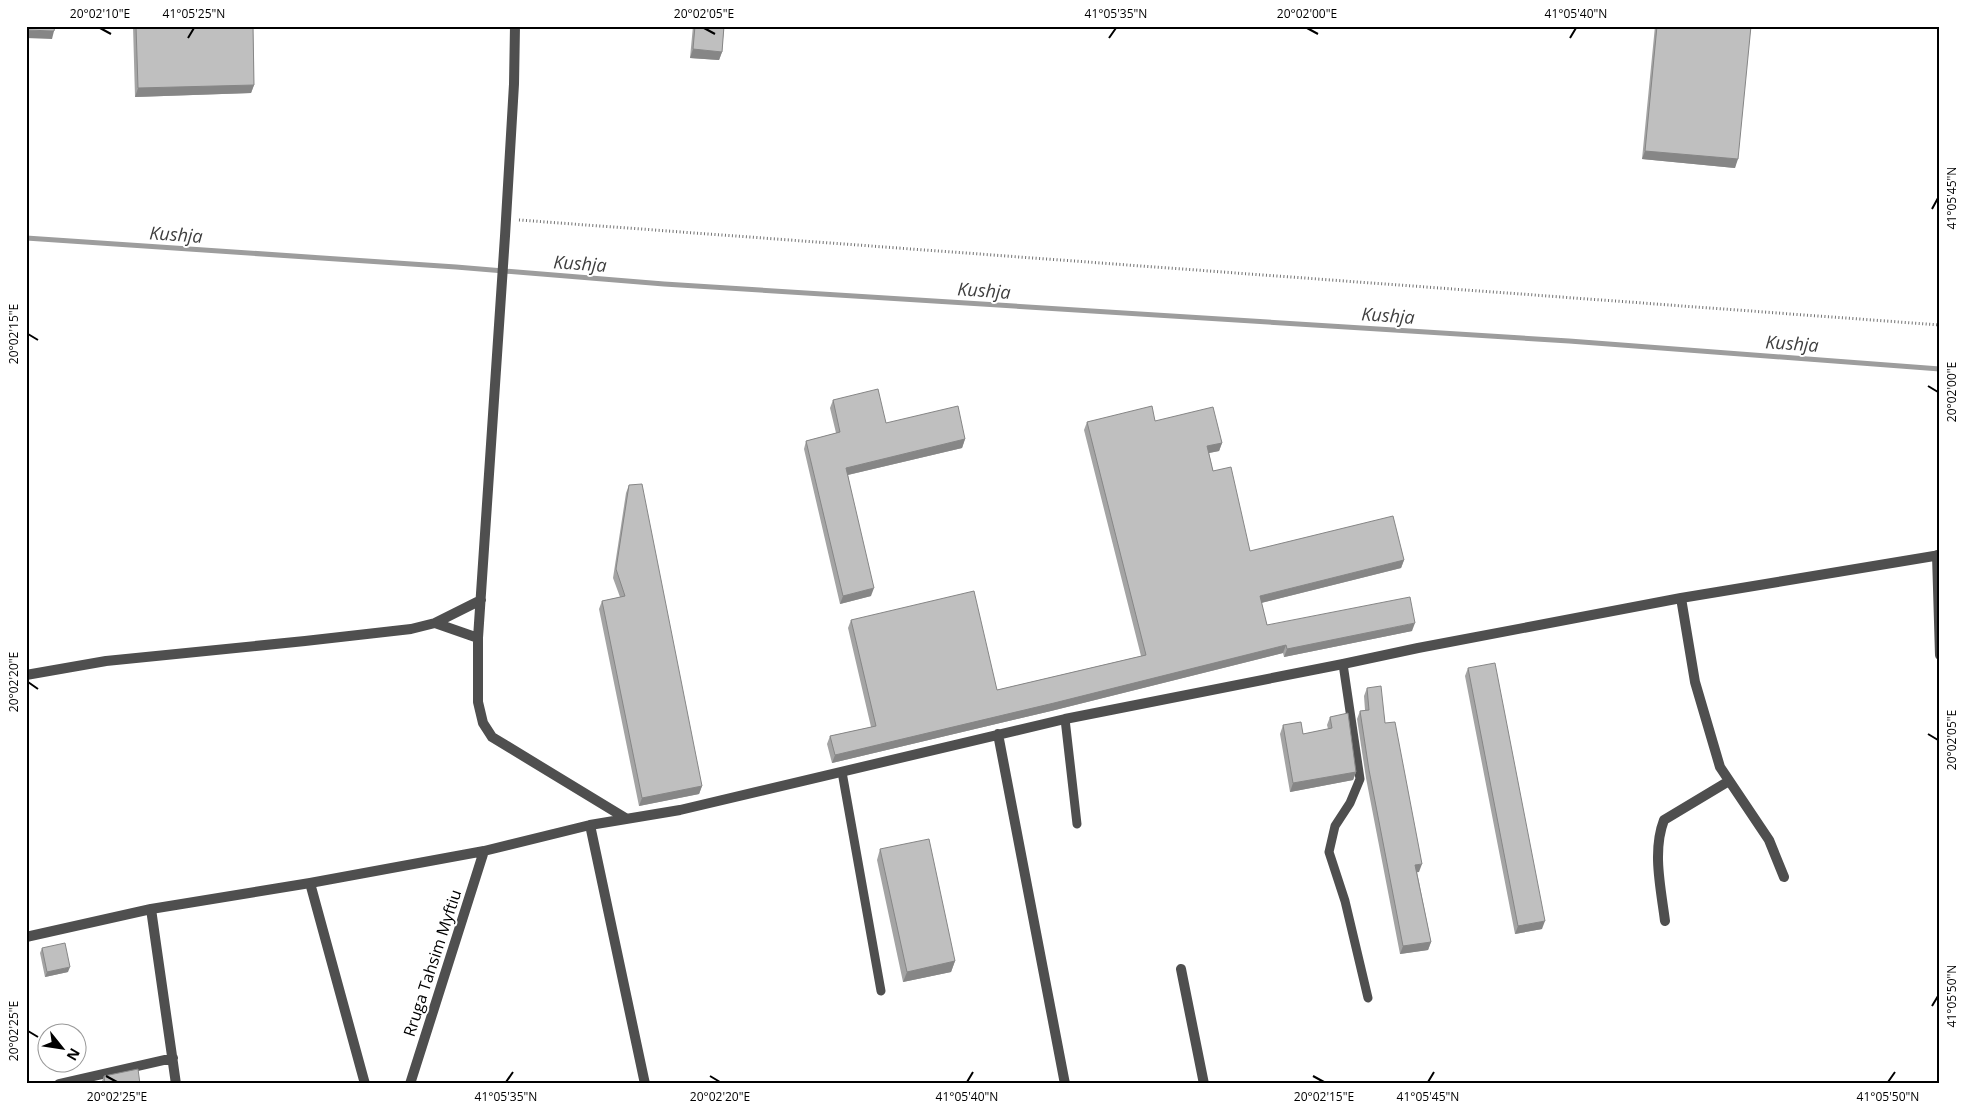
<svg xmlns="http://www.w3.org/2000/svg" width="1966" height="1110" font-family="'Open Sans',sans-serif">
	<rect width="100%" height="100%" fill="#fff"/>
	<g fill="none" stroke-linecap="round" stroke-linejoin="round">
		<path stroke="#9d9d9d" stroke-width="5" d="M26 238 456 267 664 284 1569 341 1940 369"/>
		<path stroke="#717171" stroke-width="3" stroke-dasharray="1 2.5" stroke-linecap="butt" d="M519 220 1940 325"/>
		<path stroke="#4f4f4f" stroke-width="9" d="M1343 664 1360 779 1350 803 1335 826 1329 852 1345 901 1368 998
			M1065 719 1077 824
			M842 772 881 991"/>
		<path stroke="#4f4f4f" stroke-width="10" d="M515 26 514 84 505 236 478 638V702L483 723 492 737 627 819
			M1937 555 1940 655
			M1681 598 1695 682 1720 767 1769 840 1784 877
			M435 623 481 600
			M26 675 106 661 305 641 411 629 435 623 478 638
			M998 734 1065 1084
			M590 825 645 1084
			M310 883 365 1084
			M151 909 176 1084
			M1665 921C1661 889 1652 851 1664 820L1729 781
			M26 937 151 909 310 883 484 851 590 825 680 810 1065 719 1343 664 1418 648 1681 598 1940 555
			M1181 969 1204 1084
			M59 1084 173 1058
			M410 1084 484 851"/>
	</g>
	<path fill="#a4a4a4" d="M133 26H253L254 85 251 93 135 97Z
		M693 26H724L722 52 719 60 690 58Z
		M1655 26H1751L1735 168 1642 159Z
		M833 400 886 423 965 439 962 448 848 475 871 596 840 604 804 449 806 441 836 433 830 408Z
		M1155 421 1222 443 1219 451 1209 453 1213 471 1250 551 1404 560 1401 568 1261 603 1267 625 1412 631 1284 657 1283 653 1051 711 832 763 827 744 830 736 871 727 848 628 851 620 997 690 1141 656 1084 430 1087 422Z
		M629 485 702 786 699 794 639 806 599 609 602 601 620 597 613 578 626 493Z
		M1468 668 1542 929 1515 934 1465 676Z
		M1367 688 1385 723 1419 872H1417L1431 942 1428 950 1400 954 1366 778 1357 719 1360 711 1365 710 1364 696Z
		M1330 717 1356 772 1353 780 1290 792 1280 734 1283 725 1303 734 1328 729 1327 725Z
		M880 849 955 961 951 972 903 982 877 860Z
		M42 948 68 972 45 977 40 953Z
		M104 1076 140 1084H103L102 1081Z"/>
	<path fill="#868686" d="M26 30 54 31 52 39 26 38Z
		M693 49 722 52 719 60 690 58Z
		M254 85 251 93 135 97 138 88Z
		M1645 151 1738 159 1735 168 1642 159Z
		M965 439 962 448 843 476 846 468Z
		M1222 443 1219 451 1204 454 1207 446Z
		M1404 560 1401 568 1257 604 1260 596Z
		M874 588 871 596 840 604 843 596Z
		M1415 623 1412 631 1284 657 1287 649Z
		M1286 645 1283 653 1051 711 832 763 835 755Z
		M1356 772 1353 780 1290 792 1293 783Z
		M702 786 699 794 639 806 642 798Z
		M1422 864 1419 872 1413 873 1415 865Z
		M1545 921 1542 929 1515 934 1518 926Z
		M1431 942 1428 950 1400 954 1403 946Z
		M955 961 951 972 903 982 907 972Z
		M70 967 68 972 45 977 47 972Z"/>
	<path fill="#bfbfbf" stroke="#868686" d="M26 26H55L54 31 26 30Z
		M136 26H253L254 85 138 88Z
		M695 26H724L722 52 693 49Z
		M1657 26H1751L1738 159 1645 151Z
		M878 389 886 423 958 406 965 439 846 468 874 588 843 596 806 441 840 432 833 400Z
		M1152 406 1155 421 1213 407 1222 443 1207 446 1213 471 1231 467 1250 551 1393 516 1404 560 1260 596 1267 625 1410 597 1415 623 1287 649 1286 645 1054 703 835 755 830 736 876 726 851 620 974 591 997 690 1146 655 1087 422Z
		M642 484 702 786 642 798 602 601 625 596 616 569 629 485Z
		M1495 663 1545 921 1518 926 1468 668Z
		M1381 686 1385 723 1395 722 1422 864 1415 865 1431 942 1403 946 1369 770 1360 711 1369 710 1367 688Z
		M1348 713 1356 772 1293 783 1283 725 1301 722 1303 734 1332 728 1330 717Z
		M929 839 955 961 907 972 880 849Z
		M65 943 70 967 47 972 42 948Z
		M138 1069 140 1084H105L104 1076Z"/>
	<path fill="none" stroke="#000" stroke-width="2" d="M100 28 111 34M704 28 715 34M1307 28 1318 34M188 38 194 28M1109 38 1116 28M1570 38 1576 28M1932 209 1938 198M28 334 38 340M1928 386 1938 392M28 682 38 689M1928 734 1938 740M1932 1006 1938 996M28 1031 38 1037M106 1076 117 1082M710 1076 720 1082M1313 1076 1324 1082M506 1082 513 1072M967 1082 973 1072M1428 1082 1434 1072M1888 1082 1895 1072"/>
	<g text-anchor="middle" stroke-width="4" stroke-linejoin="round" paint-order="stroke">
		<g font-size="16" fill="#000" stroke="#fff">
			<text transform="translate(432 963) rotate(-72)" y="6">Rruga Tahsim Myftiu</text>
		</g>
		<g font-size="18" font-style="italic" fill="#3e3e3e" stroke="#fff">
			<text transform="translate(176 235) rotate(4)" y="6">Kushja</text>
			<text transform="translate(580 264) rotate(4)" y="6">Kushja</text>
			<text transform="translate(984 291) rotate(4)" y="6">Kushja</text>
			<text transform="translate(1388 316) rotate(4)" y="6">Kushja</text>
			<text transform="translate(1792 344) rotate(4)" y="6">Kushja</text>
		</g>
	</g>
	<rect width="1966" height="1110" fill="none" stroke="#ffffff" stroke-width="55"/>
	<g transform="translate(62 1048) rotate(120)"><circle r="24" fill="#ffffff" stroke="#999999"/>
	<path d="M0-4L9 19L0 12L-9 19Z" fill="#000000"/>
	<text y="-8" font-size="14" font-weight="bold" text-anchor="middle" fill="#000000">N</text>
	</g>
	<rect x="28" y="28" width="1910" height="1054" fill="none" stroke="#000" stroke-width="2"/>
	<g font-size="12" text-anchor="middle" fill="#000">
		<text x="100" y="18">20°02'10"E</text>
		<text x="194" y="18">41°05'25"N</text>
		<text x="704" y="18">20°02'05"E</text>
		<text x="1116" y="18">41°05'35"N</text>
		<text x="1307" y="18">20°02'00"E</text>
		<text x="1576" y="18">41°05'40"N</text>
		<text transform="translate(1952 198) rotate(-90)" y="4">41°05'45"N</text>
		<text transform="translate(14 334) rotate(-90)" y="4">20°02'15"E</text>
		<text transform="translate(1952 392) rotate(-90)" y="4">20°02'00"E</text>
		<text transform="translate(14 682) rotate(-90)" y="4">20°02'20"E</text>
		<text transform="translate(1952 740) rotate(-90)" y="4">20°02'05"E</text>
		<text transform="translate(1952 996) rotate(-90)" y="4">41°05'50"N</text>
		<text transform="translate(14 1031) rotate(-90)" y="4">20°02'25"E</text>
		<text x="117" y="1101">20°02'25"E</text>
		<text x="506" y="1101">41°05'35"N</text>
		<text x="720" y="1101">20°02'20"E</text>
		<text x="967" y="1101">41°05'40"N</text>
		<text x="1324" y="1101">20°02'15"E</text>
		<text x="1428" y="1101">41°05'45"N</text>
		<text x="1888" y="1101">41°05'50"N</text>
	</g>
</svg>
